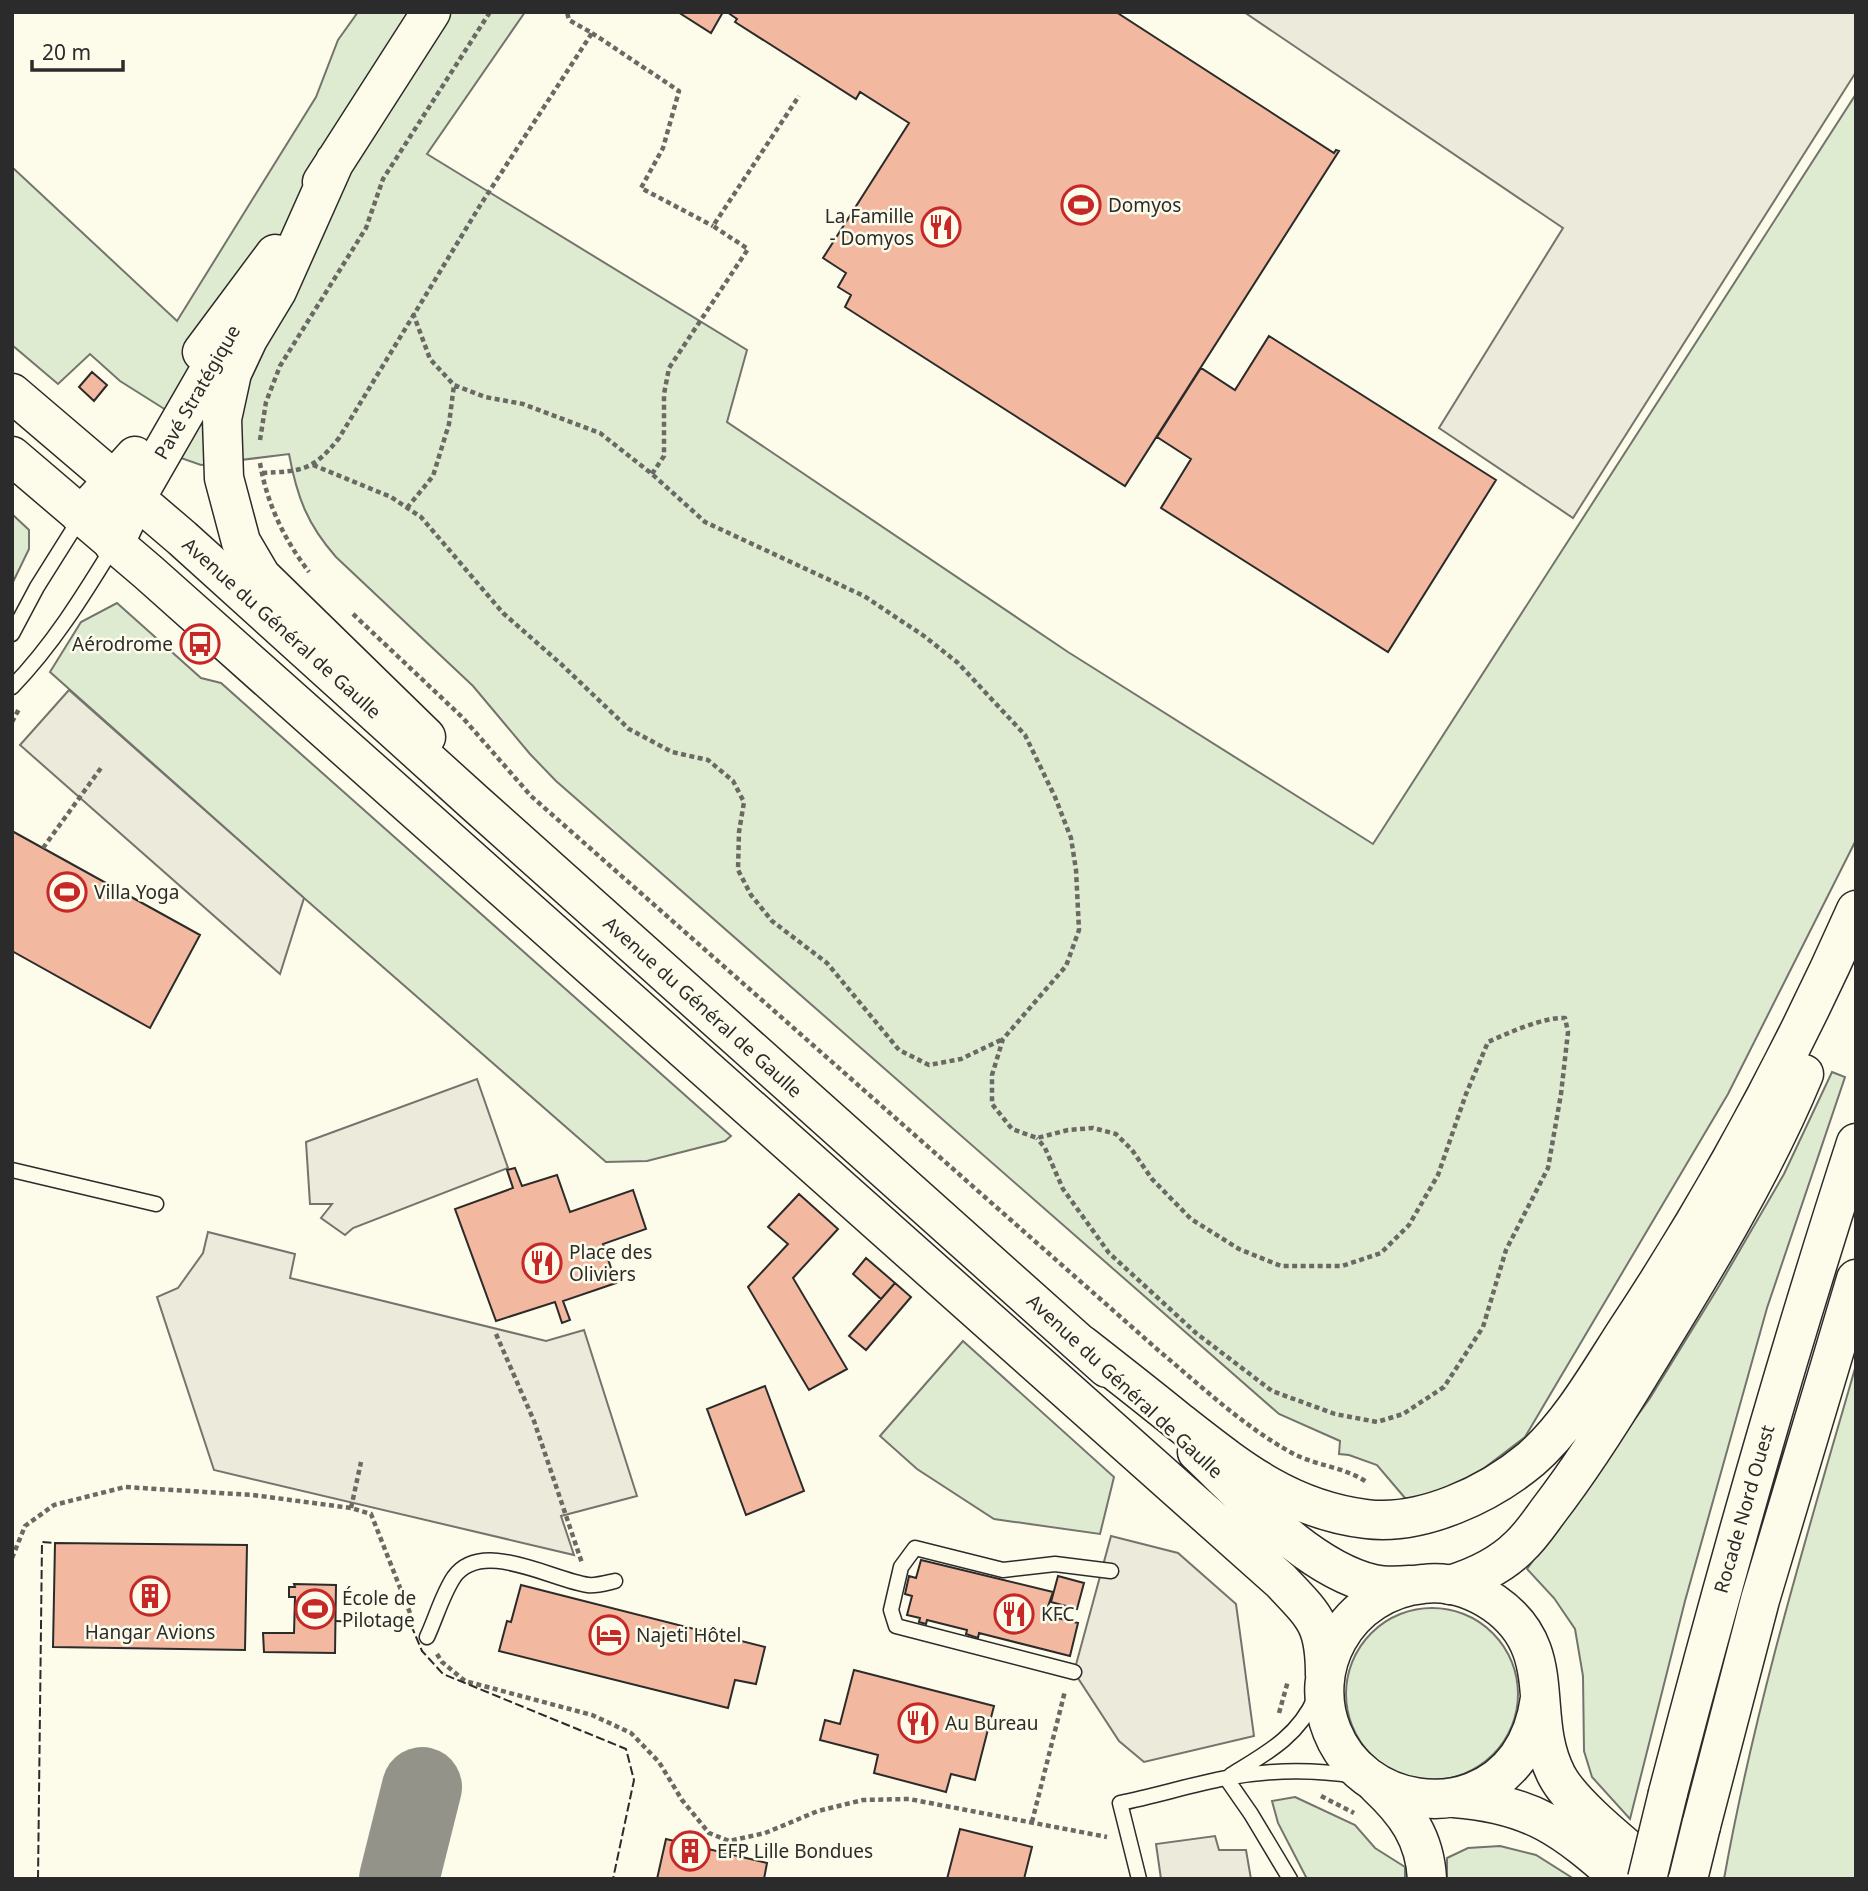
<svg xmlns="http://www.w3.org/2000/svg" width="1868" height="1891" font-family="'Noto Sans',sans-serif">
	<rect width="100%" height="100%" fill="#fdfbea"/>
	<path fill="#deebd1" stroke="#74746e" stroke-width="2" d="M358 12H525L427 154 747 350 727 422 1068 652 1373 844 1856 94V840L1728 1094 1525 1437 1466 1482 1424 1503 1405 1498 1377 1465 1349 1455 1339 1454 1340 1441 1279 1414 556 781 530 754 473 686 336 557C307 524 297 497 289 454L201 465 178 457 193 427 120 381 90 354 58 384 12 345V167L177 321 316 97 338 40Z
		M12 514 29 530V549L12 584Z
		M117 603 201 678 221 683 731 1136 725 1141 647 1161 606 1162 304 898 50 672 81 622Z
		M1832 1072 1845 1077 1767 1308 1685 1601 1630 1819 1592 1777 1584 1751 1583 1676 1575 1629 1554 1598 1527 1569 1650 1398 1719 1286 1784 1174Z
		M963 1341 1114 1477 1100 1534 994 1519 917 1469 880 1436Z
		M1856 1365V1879H1724C1755 1705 1807 1535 1856 1365Z
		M1346 1694a86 86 0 1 1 172 0a86 86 0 1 1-172 0Z
		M1295 1797 1355 1825 1375 1848 1405 1867V1879H1307L1278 1823 1272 1801Z
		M1500 1846 1536 1855 1574 1879H1447V1858L1468 1848Z"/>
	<path fill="#eceadb" stroke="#74746e" stroke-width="2" d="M1244 12H1856V72L1573 518 1439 428 1563 228Z
		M69 690 304 898 280 974 20 745Z
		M477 1079 508 1168 353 1228 345 1235 321 1218 332 1204H310L306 1142Z
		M208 1232 295 1254 290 1278 546 1341 584 1330 637 1496 561 1516 574 1555 214 1470 157 1297 178 1288 203 1253Z
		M1111 1536 1178 1553 1236 1604 1254 1736 1144 1762 1119 1741 1074 1672Z
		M1215 1836 1219 1850H1246L1251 1879H1161L1156 1844Z"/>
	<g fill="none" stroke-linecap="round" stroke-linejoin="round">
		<path stroke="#94938a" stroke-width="80" d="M399 1879 422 1787"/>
	</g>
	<path fill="#f2b8a0" stroke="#2b2b2b" stroke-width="2" d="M678 12H723L711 33Z
		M727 12H1116L1334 153 1336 150 1339 151 1125 486 845 307 851 295 838 287 846 273 823 258 909 123 860 92 856 99 735 22 737 19Z
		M1269 336 1496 480 1388 652 1161 508 1191 459 1157 437 1201 368 1235 390Z
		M92 372 107 385 94 401 79 387Z
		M12 831 200 935 150 1028 12 951Z
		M515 1168 522 1186 557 1175 570 1212 633 1190 646 1229 603 1244 616 1283 563 1301 570 1320 562 1323 555 1302 496 1321 455 1209 513 1188 507 1170Z
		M799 1194 838 1229 793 1278 847 1369 809 1390 748 1287 788 1244 768 1227Z
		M866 1258 895 1283 881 1299 853 1274Z
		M895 1283 911 1297 866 1350 849 1336Z
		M765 1386 804 1491 746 1515 707 1409Z
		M55 1543 247 1545 245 1650 53 1647Z
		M921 1560 1053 1592 1045 1615 1078 1623 1070 1656 979 1633 978 1638 966 1634 967 1630 927 1620 926 1624 919 1622 920 1618 907 1615 912 1596 905 1594 909 1576 916 1578Z
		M1058 1576 1084 1583 1077 1609 1051 1602Z
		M294 1584 336 1585 335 1653 264 1652 263 1633H294L295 1597H289V1587H295Z
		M521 1585 765 1647 756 1684 735 1680 728 1708 499 1651 507 1621 511 1622Z
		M854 1670 994 1706 975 1780 951 1774 946 1792 874 1773 878 1755 820 1740 825 1720 840 1724Z
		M960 1829 1032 1847 1024 1879H947Z
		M666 1839 767 1863 764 1879H657Z"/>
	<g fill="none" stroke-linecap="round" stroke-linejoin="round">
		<g stroke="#2b2b2b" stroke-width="17">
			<path id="lane" d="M12 634 37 587 81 517
				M12 687C52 646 83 596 113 547
				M12 1170 156 1204
				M427 1637C436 1618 442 1595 454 1577 482 1538 552 1580 588 1585 596 1586 606 1583 615 1581
				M1074 1672 896 1626 891 1610 901 1567 915 1548 1003 1570 1055 1564 1111 1571
				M1231 1775C1265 1754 1298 1737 1315 1698
				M1226 1778 1251 1814 1290 1879
				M1139 1879 1120 1803C1155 1796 1190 1785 1226 1778 1268 1770 1312 1769 1355 1776"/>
		</g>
		<g stroke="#2b2b2b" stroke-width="41">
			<path id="secondary" d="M335 161 277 291 248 339 232 373 222 419 224 478 241 542 261 576 426 737
				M322 182 431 12
				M202 352 275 254
				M81 516 135 456
				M114 545 136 498 228 338"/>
		</g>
		<g stroke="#2b2b2b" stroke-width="41">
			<path id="primary" d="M12 393 182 538 475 803 1107 1368
				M12 456 148 572 1281 1581C1315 1617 1325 1624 1325 1675
				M1197 1452C1245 1497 1307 1568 1373 1584 1386 1587 1398 1586 1411 1585
				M1540 1698C1537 1720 1531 1739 1518 1757 1469 1824 1362 1807 1332 1731 1320 1701 1322 1667 1338 1639 1355 1608 1388 1587 1423 1584 1448 1581 1473 1589 1494 1603 1562 1650 1525 1715 1557 1776 1574 1808 1634 1853 1663 1879
				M1454 1798C1533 1804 1564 1829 1621 1879"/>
		</g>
		<g stroke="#2b2b2b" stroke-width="41">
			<path id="highway" d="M1082 1345C1114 1370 1146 1395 1178 1421 1237 1467 1287 1509 1366 1519 1422 1526 1489 1494 1531 1459 1569 1426 1598 1375 1625 1333 1714 1199 1791 1057 1856 910
				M1450 1585C1476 1577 1500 1566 1519 1547 1531 1536 1540 1522 1549 1510 1582 1467 1610 1423 1638 1377 1698 1279 1760 1180 1804 1074
				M1377 1785C1406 1812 1425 1838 1427 1879
				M1668 1793C1725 1574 1786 1358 1856 1143
				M1701 1826 1760 1600 1856 1279"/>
		</g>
		<path stroke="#6a6964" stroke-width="4.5" stroke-dasharray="5 3.5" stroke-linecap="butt" d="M592 33 679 91 663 148 641 188 713 226
			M413 313 430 359 454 385 485 397 523 404 600 433 652 474 705 522 864 596 924 636 958 663 1025 735 1055 797 1071 838 1076 870 1079 930 1066 966 1003 1039 992 1075V1104L1012 1129 1037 1138 1068 1130 1093 1128 1116 1134 1132 1150 1152 1179 1191 1219 1239 1249 1281 1266H1342L1381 1253 1409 1225 1438 1175 1466 1094 1488 1042C1508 1033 1543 1017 1565 1018L1568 1032 1561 1094 1548 1168 1506 1250 1483 1327 1444 1387 1403 1414 1377 1422 1335 1414 1272 1391 1196 1333 1109 1253 1063 1189 1045 1148 1037 1138
			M260 440 266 402 280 366 366 228 383 179 490 12
			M260 463C267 504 284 539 309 572
			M313 465 391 497 421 517 503 613 561 664 629 729 672 752 708 760 733 781 744 802 739 832 738 870 751 895 772 921 827 963 899 1050 929 1065 961 1059 1003 1039
			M262 473C302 471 313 471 339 438L481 204 592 33 569 20 567 12
			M652 474 664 456V394L669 368 748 249 713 226 799 96
			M407 508 433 476 449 424 454 385
			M353 614 463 718 531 796 1158 1350C1201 1386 1243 1426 1292 1453 1316 1466 1346 1467 1368 1483
			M12 722 20 707
			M43 848 101 768
			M496 1334 534 1421 582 1563
			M351 1508 361 1462
			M12 1558 25 1526 54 1505 125 1487 253 1495 351 1508 371 1514 412 1618
			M437 1654 442 1662 465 1681 592 1715 631 1733 659 1762 682 1800 709 1833 729 1841 765 1833 818 1811 863 1800 909 1799 1107 1837
			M1279 1713 1288 1681
			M1321 1796 1354 1813
			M1032 1822 1065 1691"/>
		<use href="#lane" stroke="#fdfbea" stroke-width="14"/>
		<use href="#secondary" stroke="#fdfbea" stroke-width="38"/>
		<use href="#primary" stroke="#fdfbea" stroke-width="38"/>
		<use href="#highway" stroke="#fdfbea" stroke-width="38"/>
		<g stroke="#2b2b2b" stroke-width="41" stroke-linecap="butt">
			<path id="highway-bridge" d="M1647 1879 1668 1793
				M1688 1879 1701 1826"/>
		</g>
		<use href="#highway-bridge" stroke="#fdfbea" stroke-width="38"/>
		<path stroke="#2b2b2b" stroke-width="2" stroke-dasharray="9 3.5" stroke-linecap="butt" d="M336 1621 411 1625 422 1651 443 1674 626 1749 634 1780 613 1879
			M38 1879 42 1542 55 1543"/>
	</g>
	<defs>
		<g id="stadium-ring" transform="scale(2.0125)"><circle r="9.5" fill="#fdfbea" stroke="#c62828" stroke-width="1.5"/><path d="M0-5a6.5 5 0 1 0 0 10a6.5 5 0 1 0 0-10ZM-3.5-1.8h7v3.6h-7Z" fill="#c62828"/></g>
		<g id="restaurant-ring" transform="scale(2.0125)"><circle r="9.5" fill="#fdfbea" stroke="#c62828" stroke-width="1.5"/><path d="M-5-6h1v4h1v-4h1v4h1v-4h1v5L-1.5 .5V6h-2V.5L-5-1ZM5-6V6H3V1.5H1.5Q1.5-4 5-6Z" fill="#c62828"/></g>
		<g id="bus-ring" transform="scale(2.0125)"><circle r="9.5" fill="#fdfbea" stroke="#c62828" stroke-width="1.5"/><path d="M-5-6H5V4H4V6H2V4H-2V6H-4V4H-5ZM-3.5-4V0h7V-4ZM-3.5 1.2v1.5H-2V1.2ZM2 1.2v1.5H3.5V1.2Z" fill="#c62828"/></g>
		<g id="building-ring" transform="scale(2.0125)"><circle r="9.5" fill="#fdfbea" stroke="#c62828" stroke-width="1.5"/><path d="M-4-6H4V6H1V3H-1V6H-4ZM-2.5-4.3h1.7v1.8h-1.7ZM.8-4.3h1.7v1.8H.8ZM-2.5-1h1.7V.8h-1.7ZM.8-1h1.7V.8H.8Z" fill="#c62828"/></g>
		<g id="hotel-ring" transform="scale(2.0125)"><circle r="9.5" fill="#fdfbea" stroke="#c62828" stroke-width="1.5"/><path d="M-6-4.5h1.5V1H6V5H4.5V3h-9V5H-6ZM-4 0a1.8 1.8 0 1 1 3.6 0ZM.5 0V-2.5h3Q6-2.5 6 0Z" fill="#c62828"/></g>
	</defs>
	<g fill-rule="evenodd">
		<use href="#stadium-ring" x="1081" y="205"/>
		<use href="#restaurant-ring" x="941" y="227"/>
		<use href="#bus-ring" x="200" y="644"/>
		<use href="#stadium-ring" x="67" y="892"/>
		<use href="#restaurant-ring" x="542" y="1263"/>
		<use href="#building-ring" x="150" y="1596"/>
		<use href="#stadium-ring" x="315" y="1609"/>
		<use href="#restaurant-ring" x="1014" y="1614"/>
		<use href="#hotel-ring" x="609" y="1635"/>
		<use href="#restaurant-ring" x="918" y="1723"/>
		<use href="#building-ring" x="690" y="1851"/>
	</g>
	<g text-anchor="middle" stroke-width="5" stroke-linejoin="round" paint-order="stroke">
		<g font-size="19" fill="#2b2b2b" stroke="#fdfbea" text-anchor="start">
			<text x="1108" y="212">Domyos</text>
			<text x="914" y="223" text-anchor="end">La Famille<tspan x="914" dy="22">- Domyos</tspan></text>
			<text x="173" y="651" text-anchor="end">Aérodrome</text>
			<text x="94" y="899">Villa Yoga</text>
			<text x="569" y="1259">Place des<tspan x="569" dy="22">Oliviers</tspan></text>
			<text x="342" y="1605">École de<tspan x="342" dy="22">Pilotage</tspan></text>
			<text x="1041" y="1621">KFC</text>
			<text x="150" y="1639" text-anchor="middle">Hangar Avions</text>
			<text x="636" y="1642">Najeti Hôtel</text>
			<text x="945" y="1730">Au Bureau</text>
			<text x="717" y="1858">EFP Lille Bondues</text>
		</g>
		<g font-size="19" fill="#2b2b2b" stroke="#fdfbea">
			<text transform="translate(197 392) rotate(-60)" y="7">Pavé Stratégique</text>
			<text transform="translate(282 628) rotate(42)" y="7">Avenue du Général de Gaulle</text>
			<text transform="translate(703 1007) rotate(42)" y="7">Avenue du Général de Gaulle</text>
			<text transform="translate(1125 1386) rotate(43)" y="7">Avenue du Général de Gaulle</text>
			<text transform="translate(1744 1509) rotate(-74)" y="7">Rocade Nord Ouest</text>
		</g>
	</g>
	<rect width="1868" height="1891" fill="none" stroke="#2b2b2b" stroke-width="28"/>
	<path d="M32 60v10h91v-10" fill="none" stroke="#2b2b2b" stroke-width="3.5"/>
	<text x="42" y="60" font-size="21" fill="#2b2b2b" stroke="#fdfbea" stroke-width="5" paint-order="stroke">20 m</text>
</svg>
